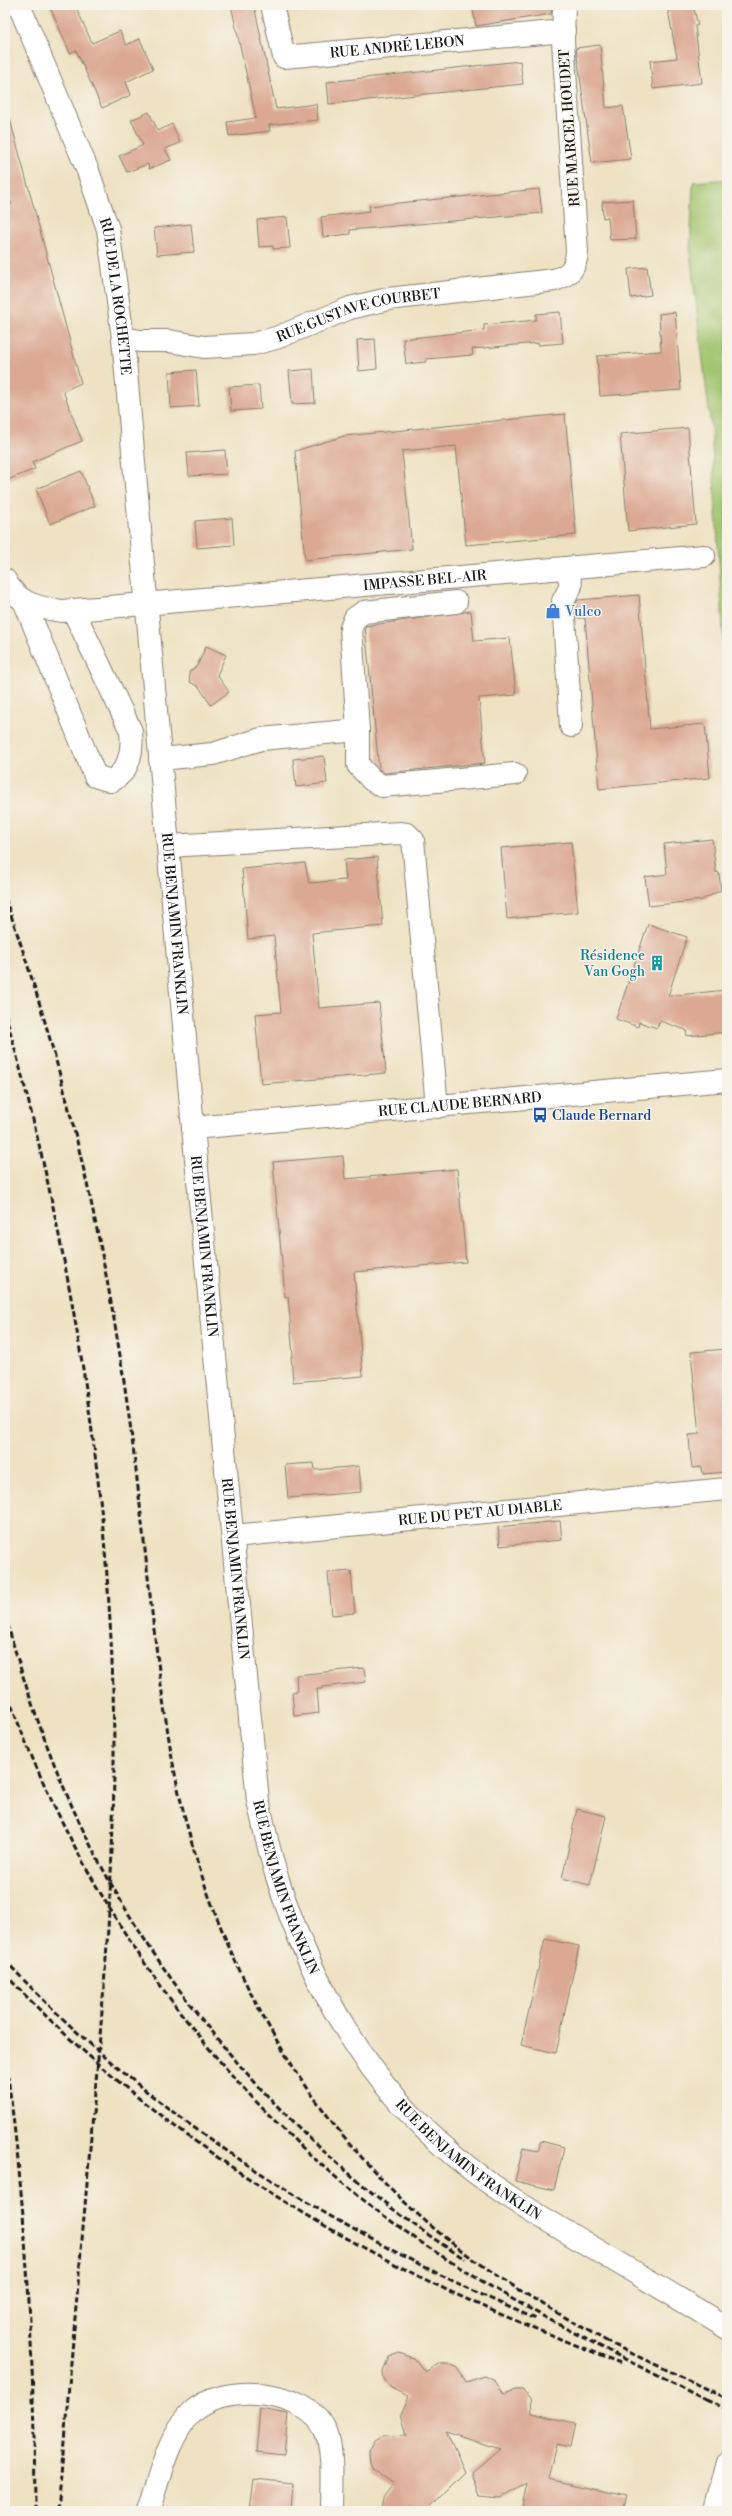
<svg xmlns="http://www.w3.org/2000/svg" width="732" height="2516" font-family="'Libre Bodoni',serif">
	<rect width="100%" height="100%" fill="#f7f3e8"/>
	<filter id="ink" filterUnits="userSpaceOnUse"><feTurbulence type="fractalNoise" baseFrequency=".025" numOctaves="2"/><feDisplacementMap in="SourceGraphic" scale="8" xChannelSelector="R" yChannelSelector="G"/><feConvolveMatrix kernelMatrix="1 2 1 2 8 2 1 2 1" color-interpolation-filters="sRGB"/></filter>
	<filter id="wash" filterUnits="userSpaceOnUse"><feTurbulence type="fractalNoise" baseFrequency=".012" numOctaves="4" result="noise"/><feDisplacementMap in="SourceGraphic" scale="16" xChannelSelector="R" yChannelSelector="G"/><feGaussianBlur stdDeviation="0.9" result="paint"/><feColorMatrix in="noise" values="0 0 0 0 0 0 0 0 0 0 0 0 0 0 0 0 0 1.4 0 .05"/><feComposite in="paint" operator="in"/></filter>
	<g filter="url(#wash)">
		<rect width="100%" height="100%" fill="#eee2c3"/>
		<path fill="#9fc36c" stroke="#5e7044" d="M727 179V696L711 428 690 253 693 182Z"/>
		<g id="blocks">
			<path fill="#dba993" d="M49 5H75L92 43 120 31 126 45 140 39 153 69 126 82 131 95 102 108 76 50 70 53Z
				M231 5H254L276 109 316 104 318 120 269 125 270 131 229 136 227 122 256 118Z
				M472 5H552L551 14 476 26Z
				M667 5H693L698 25 695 26 702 83 653 89 650 61 677 58Z
				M600 45 606 108 623 106 631 159 592 163 576 48Z
				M520 61 523 84 329 104 327 82Z
				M149 112 158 131 172 124 180 143 165 149 171 160 149 169 148 164 127 172 119 156 143 145 131 120Z
				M5 119H10L81 383 63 391 82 441 32 462 35 469 5 481V207L12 204 5 190 10 185 5 163Z
				M539 189 542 213 350 230V234L323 237 321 217 370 211 369 206Z
				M633 200 636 239 610 240 608 217 603 218 602 202Z
				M287 217 290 248 273 249V246L259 247 257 220Z
				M191 224 194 252 157 255 154 228Z
				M647 267 651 295 631 298 628 269Z
				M560 312 563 343 538 345V343L472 349 473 355 426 359V362L406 364 403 339 484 330V325L536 320V314Z
				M675 312 681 390 600 396 597 356 661 351 659 314Z
				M375 339 377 369 359 371 357 340Z
				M313 369 315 403 292 404 289 371Z
				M196 370 199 406 171 408 169 372Z
				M259 385 261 409 231 411 229 387Z
				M565 414 576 535 466 545 456 446 402 451 412 549 305 560 295 451 344 436Z
				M688 428 696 524 628 531 620 434Z
				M225 450 227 474 189 476 187 453Z
				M81 471 95 506 50 524 36 489Z
				M232 518 234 545 197 548 195 521Z
				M639 595 650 729 705 724 710 778 599 789 585 618H577L576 604 578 600Z
				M471 611 474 641 510 638 516 695 479 698 485 763 384 773 379 769 365 626Z
				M206 646 226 655 217 675 229 692 211 705 199 687 190 682 189 672 197 666Z
				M324 756 327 783 296 787 293 759Z
				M712 839 716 872 719 873 721 890 702 900 649 906 645 877 667 874 664 844Z
				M571 842 578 912 507 919 501 848Z
				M377 857 383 926 312 933 319 1008 379 1003 386 1073 261 1084 255 1014 281 1012 274 936 248 939 242 869 305 863 309 883 346 880 344 860Z
				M648 924 687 937 668 996 727 990V1032L687 1036 686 1030 660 1021 657 1028 639 1022 638 1027 616 1019Z
				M343 1156 345 1179 457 1169 466 1262 354 1272 363 1376 293 1382 291 1356H293L288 1296 285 1297 273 1162Z
				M727 1349V1472L703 1474 702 1467 692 1468 690 1451 689 1435 699 1434 691 1352Z
				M314 1463 315 1470 359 1466 361 1492 288 1498 285 1465Z
				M560 1521 562 1540 500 1546 498 1527Z
				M351 1571 355 1613 332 1615 328 1573Z
				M364 1668 366 1682 322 1687V1689H317L319 1713 294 1716 292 1692 297 1691 296 1675Z
				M577 1809 606 1816 590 1885 562 1878Z
				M545 1939 579 1946 556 2053 521 2045Z
				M541 2141 564 2147 554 2190 515 2181 523 2148 538 2151Z
				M399 2353 414 2358 425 2372 440 2363H448L457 2368 466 2382 485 2376 495 2381 504 2394 516 2390H523L530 2398 531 2413 575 2423 570 2447 556 2444 548 2479 626 2496 622 2511H521L527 2483 500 2498 480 2496 472 2473 500 2449 446 2431 465 2472 426 2511H380L382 2500 394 2484 373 2469 370 2462 369 2452 376 2440 383 2436 407 2435 401 2414 409 2396 391 2388 384 2379 383 2372 389 2357Z
				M260 2409 288 2414 284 2455 256 2452Z
				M254 2479 293 2483 291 2511H250Z"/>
		</g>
	</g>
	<g filter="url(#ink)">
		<use href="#blocks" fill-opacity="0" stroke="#857f70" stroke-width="1"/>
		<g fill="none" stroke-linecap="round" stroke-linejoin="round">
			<g stroke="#857f70" stroke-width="24">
				<g id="minor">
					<path id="s1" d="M19 5 88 171 108 229 123 338 193 1128 258 1801C264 1826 269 1852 277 1877 311 1985 369 2086 458 2159 499 2193 545 2219 590 2246 636 2273 682 2300 727 2328"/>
					<path id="s2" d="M272 5 284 57 564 31"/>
					<path id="s3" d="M123 338 140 341H169L204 347 253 344 276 338 350 308 388 299 554 280C570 275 576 268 577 251L563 41 564 5"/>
					<path d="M567 568 571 586 563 601 571 726"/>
					<path id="s4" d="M5 580C17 603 37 608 62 611L704 556"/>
					<path d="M25 603 95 776 111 781C130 771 133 751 131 731L73 610"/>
					<path d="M358 730V765L372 780 382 786 515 774"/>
					<path d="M160 759 213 754 261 739 358 730 351 628 355 618 364 612 456 602"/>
					<path d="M168 846 401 833 407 834 413 840 437 1107"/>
					<path id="s5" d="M193 1128 727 1080"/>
					<path id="s6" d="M233 1536 727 1489"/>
					<path d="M148 2511C159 2480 167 2439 190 2414 221 2381 309 2389 326 2432 334 2452 331 2489 331 2511"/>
					<path d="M715 2511 727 2465"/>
				</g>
			</g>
			<use href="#minor" stroke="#fff" stroke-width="22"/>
			<path stroke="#1c1c1c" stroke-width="3" stroke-dasharray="6 3" stroke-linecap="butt" d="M5 898C63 1063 104 1236 128 1409 144 1523 152 1638 171 1752 202 1934 295 2112 437 2231 490 2275 550 2309 610 2343
				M5 1013C74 1259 115 1512 114 1769 113 1888 103 2007 92 2125 81 2254 69 2382 58 2511
				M5 1615C28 1699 57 1781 97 1858 181 2018 312 2163 465 2259
				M5 1688C81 1900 217 2097 402 2229 499 2298 605 2349 710 2402
				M5 1960C152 2120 338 2233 536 2319
				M5 1974C129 2107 283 2212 447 2290 503 2317 562 2339 620 2363
				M5 2056C27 2207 34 2359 35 2511
				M605 2341 714 2392
				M710 2391 727 2398
				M706 2400 727 2409"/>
		</g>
	</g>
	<defs>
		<g id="shop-bare" transform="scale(1.2)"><path d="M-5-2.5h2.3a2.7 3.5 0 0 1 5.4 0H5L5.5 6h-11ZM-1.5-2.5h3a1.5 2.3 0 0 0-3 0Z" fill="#3f7fe0" stroke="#f7f3e8" stroke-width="2.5" paint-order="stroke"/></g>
		<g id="building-bare" transform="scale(1.2)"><path d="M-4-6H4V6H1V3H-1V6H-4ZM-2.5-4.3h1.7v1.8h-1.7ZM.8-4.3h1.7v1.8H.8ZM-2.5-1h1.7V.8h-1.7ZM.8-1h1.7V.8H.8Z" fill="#0f9aa8" stroke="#f7f3e8" stroke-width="2.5" paint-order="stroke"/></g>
		<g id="bus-bare" transform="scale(1.2)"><path d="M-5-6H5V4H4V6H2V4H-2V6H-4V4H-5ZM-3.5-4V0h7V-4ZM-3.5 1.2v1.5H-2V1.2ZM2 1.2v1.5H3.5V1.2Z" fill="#1a4fb4" stroke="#f7f3e8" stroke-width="2.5" paint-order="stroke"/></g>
	</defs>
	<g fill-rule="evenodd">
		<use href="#shop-bare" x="553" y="611"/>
		<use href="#building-bare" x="657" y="963"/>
		<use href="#bus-bare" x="540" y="1115"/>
	</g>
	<g text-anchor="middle" stroke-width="3" stroke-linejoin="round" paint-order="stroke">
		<g font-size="14" fill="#1c1c1c" stroke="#f7f3e8">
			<text dy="5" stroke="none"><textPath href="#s2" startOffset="167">RUE ANDRÉ LEBON</textPath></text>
			<text transform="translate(569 128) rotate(-94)" y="5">RUE MARCEL HOUDET</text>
			<text dy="5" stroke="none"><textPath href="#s1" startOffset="309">RUE DE LA ROCHETTE</textPath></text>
			<text dy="5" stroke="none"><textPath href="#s3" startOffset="241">RUE GUSTAVE COURBET</textPath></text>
			<text dy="5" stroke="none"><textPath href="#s4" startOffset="432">IMPASSE BEL-AIR</textPath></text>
			<text dy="5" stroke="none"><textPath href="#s1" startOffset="939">RUE BENJAMIN FRANKLIN</textPath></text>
			<text dy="5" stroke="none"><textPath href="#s5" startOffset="268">RUE CLAUDE BERNARD</textPath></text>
			<text dy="5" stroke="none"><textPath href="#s1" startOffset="1263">RUE BENJAMIN FRANKLIN</textPath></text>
			<text dy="5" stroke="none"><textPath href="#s6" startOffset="248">RUE DU PET AU DIABLE</textPath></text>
			<text dy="5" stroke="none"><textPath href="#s1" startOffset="1587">RUE BENJAMIN FRANKLIN</textPath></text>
			<text dy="5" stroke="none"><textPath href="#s1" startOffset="1911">RUE BENJAMIN FRANKLIN</textPath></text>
			<text dy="5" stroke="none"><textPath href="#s1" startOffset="2247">RUE BENJAMIN FRANKLIN</textPath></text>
		</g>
		<g font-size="14" fill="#366cbe" stroke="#f7f3e8" text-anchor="start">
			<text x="565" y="616">Vulco</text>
		</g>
		<g font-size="14" fill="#0d838f" stroke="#f7f3e8" text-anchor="end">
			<text x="645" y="960">Résidence<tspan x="645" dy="16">Van Gogh</tspan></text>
		</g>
		<g font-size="14" fill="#164399" stroke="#f7f3e8" text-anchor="start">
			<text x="552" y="1120">Claude Bernard</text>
		</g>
	</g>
	<rect width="732" height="2516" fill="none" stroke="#f7f3e8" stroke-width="20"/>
</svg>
